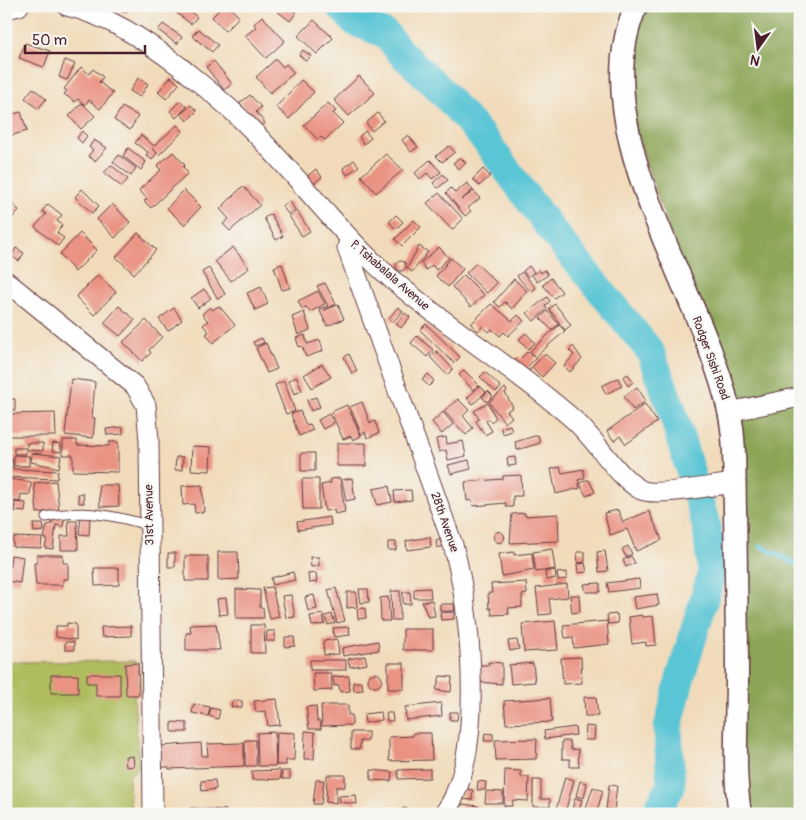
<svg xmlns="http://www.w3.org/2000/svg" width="806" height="820" font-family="Pangolin,sans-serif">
	<rect width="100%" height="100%" fill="#f6f6f2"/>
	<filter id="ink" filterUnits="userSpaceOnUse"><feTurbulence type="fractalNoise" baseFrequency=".02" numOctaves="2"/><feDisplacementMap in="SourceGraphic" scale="10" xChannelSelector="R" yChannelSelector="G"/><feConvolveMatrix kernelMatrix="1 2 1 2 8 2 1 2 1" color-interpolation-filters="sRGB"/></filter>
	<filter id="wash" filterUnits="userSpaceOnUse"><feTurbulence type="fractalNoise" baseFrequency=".0096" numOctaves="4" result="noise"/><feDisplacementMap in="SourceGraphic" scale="20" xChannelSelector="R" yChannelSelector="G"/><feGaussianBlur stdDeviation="1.12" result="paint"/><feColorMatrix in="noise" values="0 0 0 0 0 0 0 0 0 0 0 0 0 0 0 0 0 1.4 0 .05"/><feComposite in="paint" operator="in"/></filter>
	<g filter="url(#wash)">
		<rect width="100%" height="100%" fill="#f1dbba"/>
		<path fill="#afbc5d" stroke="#7c6e44" d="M135 661V663H138L139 695 134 696 139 766 129 777 130 805 135 810V814H6V662Z"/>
		<path fill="#8ba454" stroke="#6a6240" d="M640 6H800V814H741L732 414 628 110Z"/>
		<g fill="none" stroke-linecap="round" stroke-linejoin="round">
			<path stroke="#5ac5d5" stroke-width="5" d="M707 528 722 539
				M761 546 800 566"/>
			<path stroke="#5ac5d5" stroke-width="29" d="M340 6 355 22 386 34 400 52 435 84 485 140 552 231 650 351 672 410 707 528 712 573 680 679 668 728 671 786 655 814"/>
		</g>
		<g id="blocks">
			<path fill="#ea9383" d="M121 6H131L126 13 119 9Z
				M183 6 197 17 191 24 174 11Z
				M215 6H229L239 17 225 31 212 17 219 10Z
				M280 6H288L296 13 290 21 277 11Z
				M262 16 285 41 266 58 245 36 256 27 254 24Z
				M314 20 333 38 317 54 298 36Z
				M163 24 182 37 177 44 158 30Z
				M199 29 218 45 212 52 192 36Z
				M25 43 50 51 44 67 19 58Z
				M303 50 311 56 306 61 299 55Z
				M276 59 283 67 286 64 294 73 270 93 256 77Z
				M65 60 75 64 67 80 59 77Z
				M214 61 232 84 224 90 206 67Z
				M81 67 89 74 93 69 103 77 99 82 113 93 100 109 89 100 85 105 78 99 75 102 64 94 67 91 64 89Z
				M359 76 375 93 349 116 334 100Z
				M171 77 179 84 166 99 158 92Z
				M138 78 148 84 140 97 130 91Z
				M301 80 314 92 289 119 276 107Z
				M33 88 46 99 38 109 25 98Z
				M250 95 261 107 256 112 265 123 259 128 240 103Z
				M180 101 187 107 176 118 170 111Z
				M82 103 95 116 81 129 69 116Z
				M328 103 336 111 333 113 343 123 325 140 321 137 318 140 304 125Z
				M191 105 197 111 187 121 181 114Z
				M122 107 138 116 130 130 114 120Z
				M21 112 27 131 6 137V120L13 118 12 114Z
				M378 113 384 121 372 131 366 123Z
				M177 125 183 131 159 155 152 148 157 153 152 160 146 155 148 152 135 143 141 135 154 146Z
				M82 131 87 136 82 143 77 138Z
				M365 131 371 138 364 144 359 137Z
				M408 135 418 147 411 152 402 140Z
				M94 140 107 148 95 161 88 156 93 150 89 147Z
				M449 146 455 152 442 162 436 156Z
				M128 148 146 162 141 170 123 156Z
				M173 152 185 165 183 167 188 173 151 208 144 201 147 199 139 190 161 170 157 166Z
				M386 154 403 170 376 193 361 176Z
				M119 155 136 168 131 176 113 162Z
				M460 157 466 163 459 169 453 163Z
				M354 160 359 166 347 175 343 168Z
				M430 160 441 172 432 179 427 173 420 179 415 173Z
				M111 165 128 179 122 187 104 173Z
				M316 169 322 177 311 186 305 178Z
				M483 169 490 176 479 186 473 179Z
				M443 174 448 180 438 188 433 183Z
				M467 183 473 190 461 200 474 191 480 198 468 208 471 211 465 216 446 193 451 188 455 193Z
				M243 186 260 205 230 231 223 224 229 219 220 209Z
				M82 189 99 206 92 213 75 197Z
				M184 190 201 207 184 225 167 208Z
				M439 193 463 219 452 230 427 203Z
				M6 199 19 210 9 222 6 220Z
				M290 201 295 210 288 214 282 206Z
				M48 204 62 215 57 221 62 225 57 233 64 238 58 246 35 227 46 214 42 211Z
				M112 204 130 222 115 238 97 219Z
				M297 211 310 231 302 236 289 216Z
				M271 214 283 236 276 240 264 218Z
				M396 215 403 222 396 229 389 222Z
				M414 220 421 227 402 246 395 239Z
				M80 233 97 250 75 272 60 254Z
				M138 233 156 250 134 274 116 257Z
				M419 246 428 252 412 272 407 268Z
				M233 247 249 268 231 281 215 261Z
				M439 247 449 258 436 270 432 265 426 270 421 263Z
				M16 248 24 253 19 261 11 256Z
				M451 258 463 269 448 287 436 276Z
				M396 266a5 5 0 1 1 10 0a5 5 0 1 1-10 0Z
				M476 263 497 283 487 293 466 273Z
				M282 264 290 288 282 290 274 267Z
				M529 266 534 272 528 277 523 271Z
				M209 268 225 294 218 299 202 272Z
				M539 270 541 273 545 270 548 275 537 282 532 275Z
				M522 272 536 288 531 292 517 276Z
				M98 275 116 292 94 315 76 297Z
				M464 275 484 295 471 307 452 287Z
				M551 278 562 292 554 298 543 285Z
				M514 279 527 291 512 309 505 302 500 307 494 302Z
				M325 283 336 304 324 310 338 305 344 319 327 326 319 309 328 306 317 286Z
				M261 287 268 304 255 310 247 293Z
				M204 289 211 298 198 308 191 298Z
				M318 291 325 304 310 312 306 307 302 309 298 301Z
				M547 297 550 301 545 306 547 309 534 321 527 313Z
				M491 304 512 321 518 315 524 321 508 336 504 332 500 336 492 329 489 332 483 326 478 331 471 324Z
				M555 304 571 325 565 330 549 309Z
				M119 306 135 320 120 336 104 323Z
				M219 306 235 325 213 343 206 334 209 332 203 325 208 321 202 314 210 307 212 310Z
				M398 307 403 311 393 322 389 318Z
				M174 308 182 320 168 331 159 319Z
				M547 311 559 324 552 330 540 318Z
				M304 312 310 330 298 335 292 317Z
				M405 313 410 317 401 328 396 324Z
				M146 320 162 337 149 350 151 353 142 361 123 342Z
				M426 324 460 357 454 363 420 330Z
				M559 325 565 331 535 357 530 351Z
				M526 333 535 343 528 349 519 339Z
				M305 335 307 344 320 340 323 351 306 357 302 346 299 347 296 338Z
				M417 336 433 350 427 357 411 343Z
				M262 338 264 343 255 346 253 342Z
				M266 343 277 369 267 373 256 348Z
				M573 346 582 359 570 372 564 366 574 355 569 350Z
				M436 351 453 369 447 375 430 357Z
				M528 351 536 358 528 366 531 369 528 373 514 361 518 357 520 359Z
				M349 354 357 371 352 374 344 357Z
				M545 354 555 363 542 377 532 367Z
				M322 364 331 377 312 388 304 375Z
				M464 370 479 385 473 390 459 375Z
				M485 372 501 387 496 392 480 377Z
				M428 374 434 381 429 386 422 380Z
				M628 374 633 382 628 386 623 377Z
				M297 377 302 391 294 394 289 380Z
				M618 378 622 386 606 394 602 386Z
				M71 379 95 382 92 418H95L93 438 65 435Z
				M284 381 295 411 286 414 275 385Z
				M480 386 486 392 473 404 467 398Z
				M637 387 646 401 633 410 624 396Z
				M505 388 507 391 505 393 513 407 507 411 512 417 505 423 489 402Z
				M488 391 493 396 487 402 482 397Z
				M316 397 320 407 311 411 307 400Z
				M15 399V410H6V400Z
				M458 399 469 410 463 416 473 428 466 435 444 411Z
				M362 402 370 423 375 421 379 433 367 438 365 432 361 434 350 407Z
				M488 403 496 418 491 422 489 419 486 421 492 431 485 435 476 421 479 419 474 411Z
				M645 404 657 422 626 444 620 436 614 441 607 431Z
				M347 405 361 436 353 440 351 436 343 439 331 412Z
				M300 411 306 425 310 424 313 430 299 436 291 414Z
				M443 412 453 424 442 434 432 422Z
				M55 413 56 436H7V414Z
				M329 414 334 423 323 429 318 420Z
				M510 425 512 431 503 434 501 428Z
				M123 427V434L107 435 106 429Z
				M538 435 540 443 517 450 515 442Z
				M446 437 447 444 463 441 466 456 448 460 446 450 439 452 436 439Z
				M63 440H77V445L109 446V442H118V472L73 471V455H63Z
				M27 443H43V451L27 450Z
				M53 443 61 444V452L52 451Z
				M337 443H366V466H337Z
				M192 446 211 447 210 471 191 470Z
				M14 448H26V454H14Z
				M32 453 61 456 59 468 31 462Z
				M301 453H315V471H301Z
				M14 455 29 456V466H14Z
				M176 457H183L182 470H175Z
				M515 457 516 465 508 466 507 458Z
				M6 458H12L13 469 58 471 57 479 6 477Z
				M469 460 471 469 451 474 448 465Z
				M560 467 562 473 583 469 585 478 578 480 580 488 556 494 551 469Z
				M521 475 522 496H513V507H506V503L473 506 472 500 467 501 465 482 503 479V476Z
				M340 478 345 512 335 514 334 510 325 511 321 485 331 483 330 479Z
				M352 478 355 499 346 501 342 480Z
				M10 479 31 482 30 495 21 494 20 502 7 500Z
				M302 479H319V509H303Z
				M586 480H589L595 492 586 496 580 483Z
				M56 481 59 510 37 513 34 483Z
				M99 485H118L119 506 100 507Z
				M202 485 204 512 195 513 194 504 183 505 182 486Z
				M389 486 392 502 377 505 373 489Z
				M411 490 412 500 395 502 394 491Z
				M83 493 84 503H79L78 494Z
				M15 502 26 503 25 512 14 511Z
				M618 510 623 522 649 511 662 540 636 551 627 529 610 535 604 513Z
				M525 513V516L558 514 559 541 510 543 512 514Z
				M81 516 90 517 89 535 79 534Z
				M52 517 64 518 63 527 56 525 53 549 45 548 47 539 44 538 47 525 52 524Z
				M330 517 331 525 298 530 297 522Z
				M68 521H77L78 550H61V536H69Z
				M33 524H43L44 531 34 532Z
				M493.5 537a5.5 5.5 0 1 1 11 0a5.5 5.5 0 1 1-11 0Z
				M13 537 42 538 41 548 13 547Z
				M430 537 431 547 407 550 406 541Z
				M442 539 444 546 437 548 436 541Z
				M388 542H396V550H388Z
				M628 546 632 554 626 557 622 549Z
				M552 549 555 569 536 572 533 552Z
				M605 551 608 571 599 572 597 552Z
				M218 552H238L239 579 218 580Z
				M514 552V555L532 553 534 570 502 576 499 554Z
				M577 552H585V562L578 563Z
				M168 553H175V567H168Z
				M11 555 23 557 20 583 8 581Z
				M37 555H63V563H68V579H63V585H36L34 563H37Z
				M185 556H208V581H185Z
				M631 556 635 563 626 567 623 560Z
				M310 557H319V566L311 567Z
				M585 563 587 572 578 573 577 564Z
				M94 568H119V585L95 586Z
				M555 570 556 578 546 580 545 572Z
				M293 572 295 580 273 585 271 578Z
				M567 572V579L558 580 557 573Z
				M316 573 317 582 309 583 308 574Z
				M639 579 640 588 609 592 607 583Z
				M526 582 527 594 522 595V607L508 608 509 614 492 615 491 608 489 609 488 593H492L491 584Z
				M600 583V592H586L584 584Z
				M567 584 568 597 549 599 551 614 539 615 536 588Z
				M272 587 279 617 270 619 263 588Z
				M336 588 345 621 337 623 328 590Z
				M430 588 431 598H414V589Z
				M236 589 260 590V608H263L264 618H236Z
				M359 589H368L369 602 361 603Z
				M391 591H400V620H392Z
				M347 592H356L357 607 347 608Z
				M403 592H410L411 604H403Z
				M657 594 659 605 635 609 633 597Z
				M291 595 295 617 286 618 282 596Z
				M314 595 317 609 308 611 305 597Z
				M570 595H579L580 612 572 613Z
				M388 597 390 621H381L380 598Z
				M226 598 228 614 219 615 217 599Z
				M432 600 435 616 428 617 422 602Z
				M440 604H454L455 611H440Z
				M365 608 366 618 358 619 357 609Z
				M454 612V619L441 620 440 613Z
				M323 614 325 624 312 626 310 616Z
				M332 614 335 623 328 625 325 616Z
				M617 614 618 623 608 624 607 615Z
				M642 615V617L653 616 656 645 646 646V642L632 644 629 617Z
				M555 621 558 650 524 652 522 624Z
				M607 621 609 644 574 648 573 637 565 638 563 625Z
				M67 623 76 624V640L56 637V626H67Z
				M216 624 220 650H186V633H191L190 625Z
				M251 625H264L265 653H251Z
				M131 626V636L102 637 101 627Z
				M349 627 350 635 334 637 333 628Z
				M403 629H433V650H403Z
				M267 631H275V641H266Z
				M285 637H294L295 646 285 647Z
				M337 639 339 654 324 655 323 641Z
				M517 640 519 649 510 651 508 641Z
				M378 641 379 650 343 656 342 648Z
				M65 642H74V650H65Z
				M365 656 367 664 350 667 348 659Z
				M581 657 582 683 563 684 561 658Z
				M310 660H346V670H310Z
				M488 662 502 663V684L477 682V665H489Z
				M138 663 139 695H126L125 664Z
				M388 663H404V689H388Z
				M533 663 535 682 511 684 509 665Z
				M368 680a7 7 0 1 1 14 0a7 7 0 1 1-14 0Z
				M313 673H331L332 690 314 691Z
				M87 674H120V696H96V683H87Z
				M51 675H78V693H51Z
				M349 676 350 691 340 692 339 685 334 686 333 677Z
				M440 676 452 677 451 692 436 690Z
				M353 682H362L363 690 354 691Z
				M584 697H596L598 716H585Z
				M550 698 552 722 506 724 504 701Z
				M277 699 280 725 268 726 266 711 256 712 254 701Z
				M232 701H242V708L231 707Z
				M441 703 442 716 406 720 405 707Z
				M194 704 210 707 208 716 192 713Z
				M321 705H348V715H352V725L322 726Z
				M316 706 317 721H320L321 729H309L306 707Z
				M211 708 220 710 218 719 209 716Z
				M381 712 382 720 365 723 364 714Z
				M450 712H458L457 720H450Z
				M386 713H392L393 721H387Z
				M172 722 187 723V732H172Z
				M586 726 595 727 594 740H585Z
				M575 727 576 735 545 739 544 731Z
				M305 731 315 732 314 759H304Z
				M275 732 276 766H258L257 733Z
				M277 732 295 733 294 760H286V765H276Z
				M351 732H368V741H360V749H351Z
				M413 733H431L432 760 389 761V737L413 736Z
				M485 733 493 734V741H484Z
				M537 739 536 759 496 760 495 740Z
				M245 740H256V766H245Z
				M562 741H570L571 750 578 749 579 767H570V759H562Z
				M201 743 202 756H208L207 744 244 743V766L169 769V767H162L161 746Z
				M133 756 134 766 126 767 125 757Z
				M430 769V778L398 779V770Z
				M280 770 281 779 252 780V771Z
				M371 770 392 772 391 781 371 780Z
				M505 770 521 771V777H529L528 801 513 800 512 806H504Z
				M282 771H290V779H282Z
				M327 775H345V787H336V803L326 802Z
				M565 777 574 780 565 813 556 810Z
				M215 780 216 789 202 791 201 781Z
				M316 780H324L321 804H313Z
				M533 780H541V799H550V807H533Z
				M478 781 486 782 485 790H477Z
				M580 781 587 783 584 798 576 796Z
				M609 785 617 786 614 810 606 809Z
				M593 787 603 791 596 814H584Z
				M463 789 473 790 472 800 462 799Z
				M486 791 503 792V803H485Z
				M356 795 357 804 340 802 339 796Z
				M575 798 582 800 578 814H571Z
				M462 804 478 806 477 814 460 812Z
				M190 808 226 810V814H190Z
				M403 808 412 810 411 814H402Z
				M492 809 501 810V814H481V810Z
				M316 811 343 812V814H316Z
				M502 811 515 812V814H502Z"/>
		</g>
	</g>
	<g filter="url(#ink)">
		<use href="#blocks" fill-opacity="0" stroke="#633b40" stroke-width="1"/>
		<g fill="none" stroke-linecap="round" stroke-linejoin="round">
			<g stroke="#633b40" stroke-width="11">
				<path id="service" d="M46 517C83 509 115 515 150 526"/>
			</g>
			<g stroke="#633b40" stroke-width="21">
				<path id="minor" d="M67 6C109 16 145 40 179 66 201 84 224 102 244 122 294 171 335 228 387 275 446 327 514 367 573 419 595 438 618 478 641 490 656 497 715 485 734 483
					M6 9 19 6
					M349 240 347 248 453 545C471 609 482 732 455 794 453 801 448 807 444 814
					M6 281 135 386 146 405 149 441 153 814
					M729 412 800 397"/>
			</g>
			<g stroke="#633b40" stroke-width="25">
				<path id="tertiary" d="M636 6C581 131 703 290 729 411 736 441 734 479 735 510 736 566 737 621 737 677 737 722 733 769 740 814"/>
			</g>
			<use href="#service" stroke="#fff" stroke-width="9"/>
			<use href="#minor" stroke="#fff" stroke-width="19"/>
			<use href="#tertiary" stroke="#fff" stroke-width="22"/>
		</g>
	</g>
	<g text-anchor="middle" stroke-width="4.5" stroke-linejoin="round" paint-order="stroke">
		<g font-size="12" fill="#4a1f2b" stroke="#f6f6f2">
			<text transform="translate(390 275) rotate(41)" y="4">P. Tshabalala Avenue</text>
			<text transform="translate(711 358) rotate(70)" y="4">Rodger Sishi Road</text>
			<text transform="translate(149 515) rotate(-91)" y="4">31st Avenue</text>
			<text transform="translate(445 522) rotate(71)" y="4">28th Avenue</text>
		</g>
	</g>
	<rect width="806" height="820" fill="none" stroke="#f6f6f2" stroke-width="25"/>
	<g transform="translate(758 48) rotate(194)" stroke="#f6f6f2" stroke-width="4" paint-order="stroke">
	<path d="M0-4L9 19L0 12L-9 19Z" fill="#4a1f2b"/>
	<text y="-8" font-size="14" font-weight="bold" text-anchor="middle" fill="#4a1f2b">N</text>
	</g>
	<path d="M25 45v8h120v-8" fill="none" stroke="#4a1f2b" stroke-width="2.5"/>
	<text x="32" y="45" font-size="15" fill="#4a1f2b" stroke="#f6f6f2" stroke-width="4" paint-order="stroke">50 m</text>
</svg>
